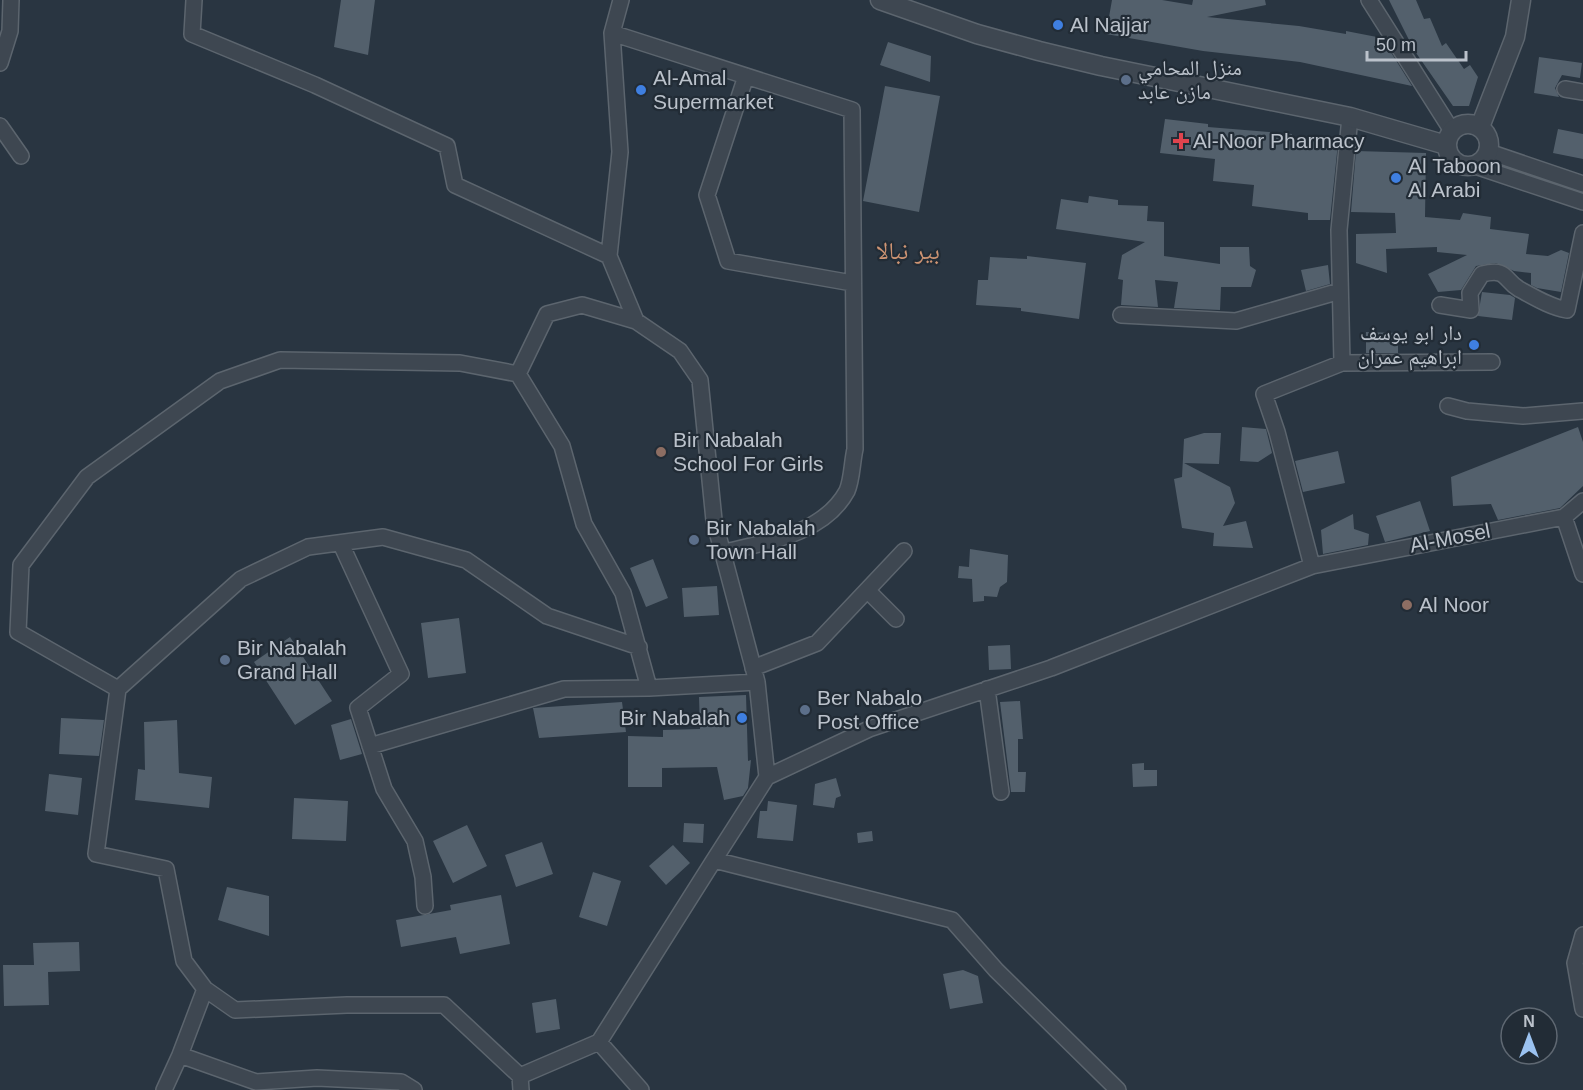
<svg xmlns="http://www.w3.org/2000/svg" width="1583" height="1090" font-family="Arial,'Noto Naskh Arabic',sans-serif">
	<rect width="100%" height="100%" fill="#293541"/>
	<path fill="#53606c" d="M341 0H375L368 55 334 47Z
		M1112 0H1162L1192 5 1193 0H1265L1266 5 1207 17 1299 26 1346 34V31L1382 38 1412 86 1300 62 1203 51 1106 34Z
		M1389 0H1416L1424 19 1430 18 1442 46 1446 43 1464 69 1470 65 1478 77 1469 106H1453L1414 50Z
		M888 42 931 56 930 82 880 65Z
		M1539 57 1582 63 1580 78 1562 75 1555 88 1559 97 1534 93Z
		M885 86 940 96 919 212 863 201Z
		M1165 119 1208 124V127L1292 134V140L1338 143 1330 220H1308V213L1252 206 1254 185 1213 181 1215 159 1160 153Z
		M1558 129 1583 134V159L1553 153Z
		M1356 151 1426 153 1425 217 1460 220 1463 213 1491 217 1490 229 1529 234 1526 254 1548 256 1561 250 1569 253 1561 292 1537 288 1531 285V273L1514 271 1496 263 1476 266 1461 290 1438 292 1428 274 1467 255 1437 252V247L1386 249 1387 273 1356 263V234L1396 233 1395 213 1351 212Z
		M1089 196 1118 200V205L1148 206 1147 221 1164 222V256L1220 264V247H1249L1250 266 1256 270 1251 287H1221L1220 310 1174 308 1178 282 1155 280 1158 307 1121 305 1123 280 1118 279 1122 255 1145 242 1056 229 1061 199 1088 203Z
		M1027 256 1086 263 1079 319 1021 311V308L976 305 978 280H988L990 257 1027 259Z
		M1328 265 1330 284 1306 291 1301 270Z
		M1482 292 1510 295 1515 298 1512 320 1478 316Z
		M1366 332 1398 333V353H1366Z
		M1242 427 1266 429 1272 453 1258 462 1240 461Z
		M1578 427 1583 442V486L1560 508 1498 520 1491 504 1453 506 1451 477Z
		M1204 433H1221L1219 464 1184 463 1230 487 1235 503 1223 526 1246 521 1253 548 1213 546 1214 533 1182 528 1174 479 1182 477 1184 439Z
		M1338 451 1345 483 1303 492 1295 461Z
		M1420 501 1430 531 1385 542 1376 516Z
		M1353 514 1354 529 1369 534 1368 545 1323 554 1321 530Z
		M970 549 1008 555 1007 582 1000 587 997 597 984 596V601L973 602 972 579 958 578 959 566 969 567Z
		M653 559 668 598 646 607 630 568Z
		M717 586 719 615 684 617 682 588Z
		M459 618 466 673 428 678 421 623Z
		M290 637 332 701 295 725 254 662Z
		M1010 645 1011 669 989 670 988 646Z
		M746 695 748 761 751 760 748 788 743 796 724 800 717 767 662 768V787H628V736L663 737V730L700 729 699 697Z
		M1020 701 1023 739H1018V772H1026L1025 792H1011L1000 702Z
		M622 702 626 732 539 738 533 708Z
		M61 718 104 720 99 756 59 754Z
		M351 719 362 754 340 760 331 725Z
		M177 720 179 773 212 777 209 808 135 800 138 769 145 770 144 722Z
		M1144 763V770H1157V786L1133 787 1132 764Z
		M49 774 82 778 78 815 45 811Z
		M836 778 841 796 836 798 834 808 813 805 815 784Z
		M294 798 348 801 346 841 292 839Z
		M768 801 797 805 793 841 757 838 760 811H767Z
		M684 823 704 824 703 843 683 842Z
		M467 825 487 866 453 883 433 841Z
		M872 831 873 841 858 843 857 833Z
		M542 842 553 874 516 887 505 855Z
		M673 845 690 863 666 885 649 866Z
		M593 872 621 881 607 926 579 917Z
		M227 887 269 896V936L218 920Z
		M501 895 510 944 460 954 456 937 401 947 396 920 451 910 450 905Z
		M79 942 80 971 48 972 49 1005 4 1006 3 965H34L33 943Z
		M963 970 978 976 983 1003 950 1009 943 974Z
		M556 999 560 1029 536 1033 532 1003Z"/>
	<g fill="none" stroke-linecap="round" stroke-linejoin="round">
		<g stroke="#5c656e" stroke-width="18">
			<path id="minor" d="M194 0 192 34 315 85 447 146 455 185 609 256
				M621 0 612 33 620 152 609 256 636 321
				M1369 0 1452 131
				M612 33 852 110 855 449C852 462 852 480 847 491 823 535 765 542 721 553
				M0 63 10 31 11 0
				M746 76 707 195 728 261 852 283
				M1565 89 1583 92
				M0 126 21 156
				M1489 152 1583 184
				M1475 166 1583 202
				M1440 305 1471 310 1470 293 1482 274C1508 268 1503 279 1519 289 1534 297 1550 307 1567 310L1583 233
				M1121 315 1236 321 1340 291
				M1342 363 1492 362
				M518 374 547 314 582 305 636 321 680 351 700 380 714 520 757 682 767 777 714 860
				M1448 406 1467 411 1523 416 1583 411
				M1564 517 1583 574
				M341 544 401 674 358 708 384 789 415 841 423 877 425 906
				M1312 566 1564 517 1583 501
				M867 590 896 619
				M753 668 817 643 904 551
				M118 689 18 632 21 565 87 477 220 381 280 360 460 363 518 374 562 446 584 524 623 593 649 688
				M987 689 1001 792
				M370 746 564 689 649 688 757 682
				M767 777 869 729 1051 668 1312 566 1277 432 1264 394 1342 363 1339 230 1350 117
				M1583 935 1575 963 1583 1009
				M205 989 235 1010 347 1005H444L520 1076
				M180 1055 205 989 184 961 166 869 96 854 118 689 241 579 308 547 383 537 466 560 547 616 639 647
				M164 1090 180 1055 256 1082 317 1078 401 1082 414 1090
				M521 1090 520 1076 599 1042
				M641 1090 599 1042 714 860 952 920 996 970 1118 1090"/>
		</g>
		<g stroke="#5c656e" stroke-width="21">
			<path id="tertiary" d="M880 0 977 34 1039 51 1101 66 1350 117 1446 145
				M1447 145a21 21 0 1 1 42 0a21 21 0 1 1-42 0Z
				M1480 127 1515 37 1521 0"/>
		</g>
		<use href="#minor" stroke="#3e4751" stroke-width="15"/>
		<use href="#tertiary" stroke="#3e4751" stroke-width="18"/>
	</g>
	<g fill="#3f7fe0" stroke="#222c36" stroke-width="2">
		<circle cx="1058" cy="25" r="6"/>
		<circle cx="641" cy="90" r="6"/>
		<circle cx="1396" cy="178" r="6"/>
		<circle cx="1474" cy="345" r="6"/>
		<circle cx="742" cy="718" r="6"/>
	</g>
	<g fill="#5c6f8a" stroke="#222c36" stroke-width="2">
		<circle cx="1126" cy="80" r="6"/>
		<circle cx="694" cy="540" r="6"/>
		<circle cx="225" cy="660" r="6"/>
		<circle cx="805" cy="710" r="6"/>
	</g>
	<path fill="#e0444e" stroke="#222c36" stroke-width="2" d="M1178 132h6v6h6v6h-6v6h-6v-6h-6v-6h6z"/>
	<g fill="#8d6e63" stroke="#222c36" stroke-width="2">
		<circle cx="661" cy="452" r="6"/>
		<circle cx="1407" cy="605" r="6"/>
	</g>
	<g text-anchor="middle" stroke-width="4.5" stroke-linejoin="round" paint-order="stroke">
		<g font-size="21" fill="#bbc2cb" stroke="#222c36" text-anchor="start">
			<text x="1070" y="32">Al Najjar</text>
			<text x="1138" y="75">منزل المحامي<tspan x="1138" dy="24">مازن عابد</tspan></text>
			<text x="653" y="85">Al-Amal<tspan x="653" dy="24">Supermarket</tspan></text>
			<text x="1193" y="148">Al-Noor Pharmacy</text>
			<text x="1408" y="173">Al Taboon<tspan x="1408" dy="24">Al Arabi</tspan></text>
			<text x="1462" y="340" text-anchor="end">دار ابو يوسف<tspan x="1462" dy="24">ابراهيم عمران</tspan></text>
			<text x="673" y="447">Bir Nabalah<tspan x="673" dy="24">School For Girls</tspan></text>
			<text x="706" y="535">Bir Nabalah<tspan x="706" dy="24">Town Hall</tspan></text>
			<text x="1419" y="612">Al Noor</text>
			<text x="237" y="655">Bir Nabalah<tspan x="237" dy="24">Grand Hall</tspan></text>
			<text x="817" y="705">Ber Nabalo<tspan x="817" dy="24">Post Office</tspan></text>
			<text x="730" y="725" text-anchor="end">Bir Nabalah</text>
		</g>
		<g font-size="21" fill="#bbc2cb" stroke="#222c36">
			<text transform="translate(1450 538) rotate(-11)" y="7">Al-Mosel</text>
		</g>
		<g font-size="24" fill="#ce9473" stroke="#222c36">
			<text x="908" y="259">بير نبالا</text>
		</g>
	</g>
	<g transform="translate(1529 1036)"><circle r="28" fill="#222c36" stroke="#5f6872" stroke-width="1.5"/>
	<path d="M0-4.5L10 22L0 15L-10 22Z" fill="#9bc2f0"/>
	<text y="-9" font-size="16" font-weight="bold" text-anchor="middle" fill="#bbc2cb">N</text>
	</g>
	<path d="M1367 51v9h99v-9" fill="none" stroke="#bbc2cb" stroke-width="3"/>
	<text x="1376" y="51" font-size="18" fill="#bbc2cb" stroke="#222c36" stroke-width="4.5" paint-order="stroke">50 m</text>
</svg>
